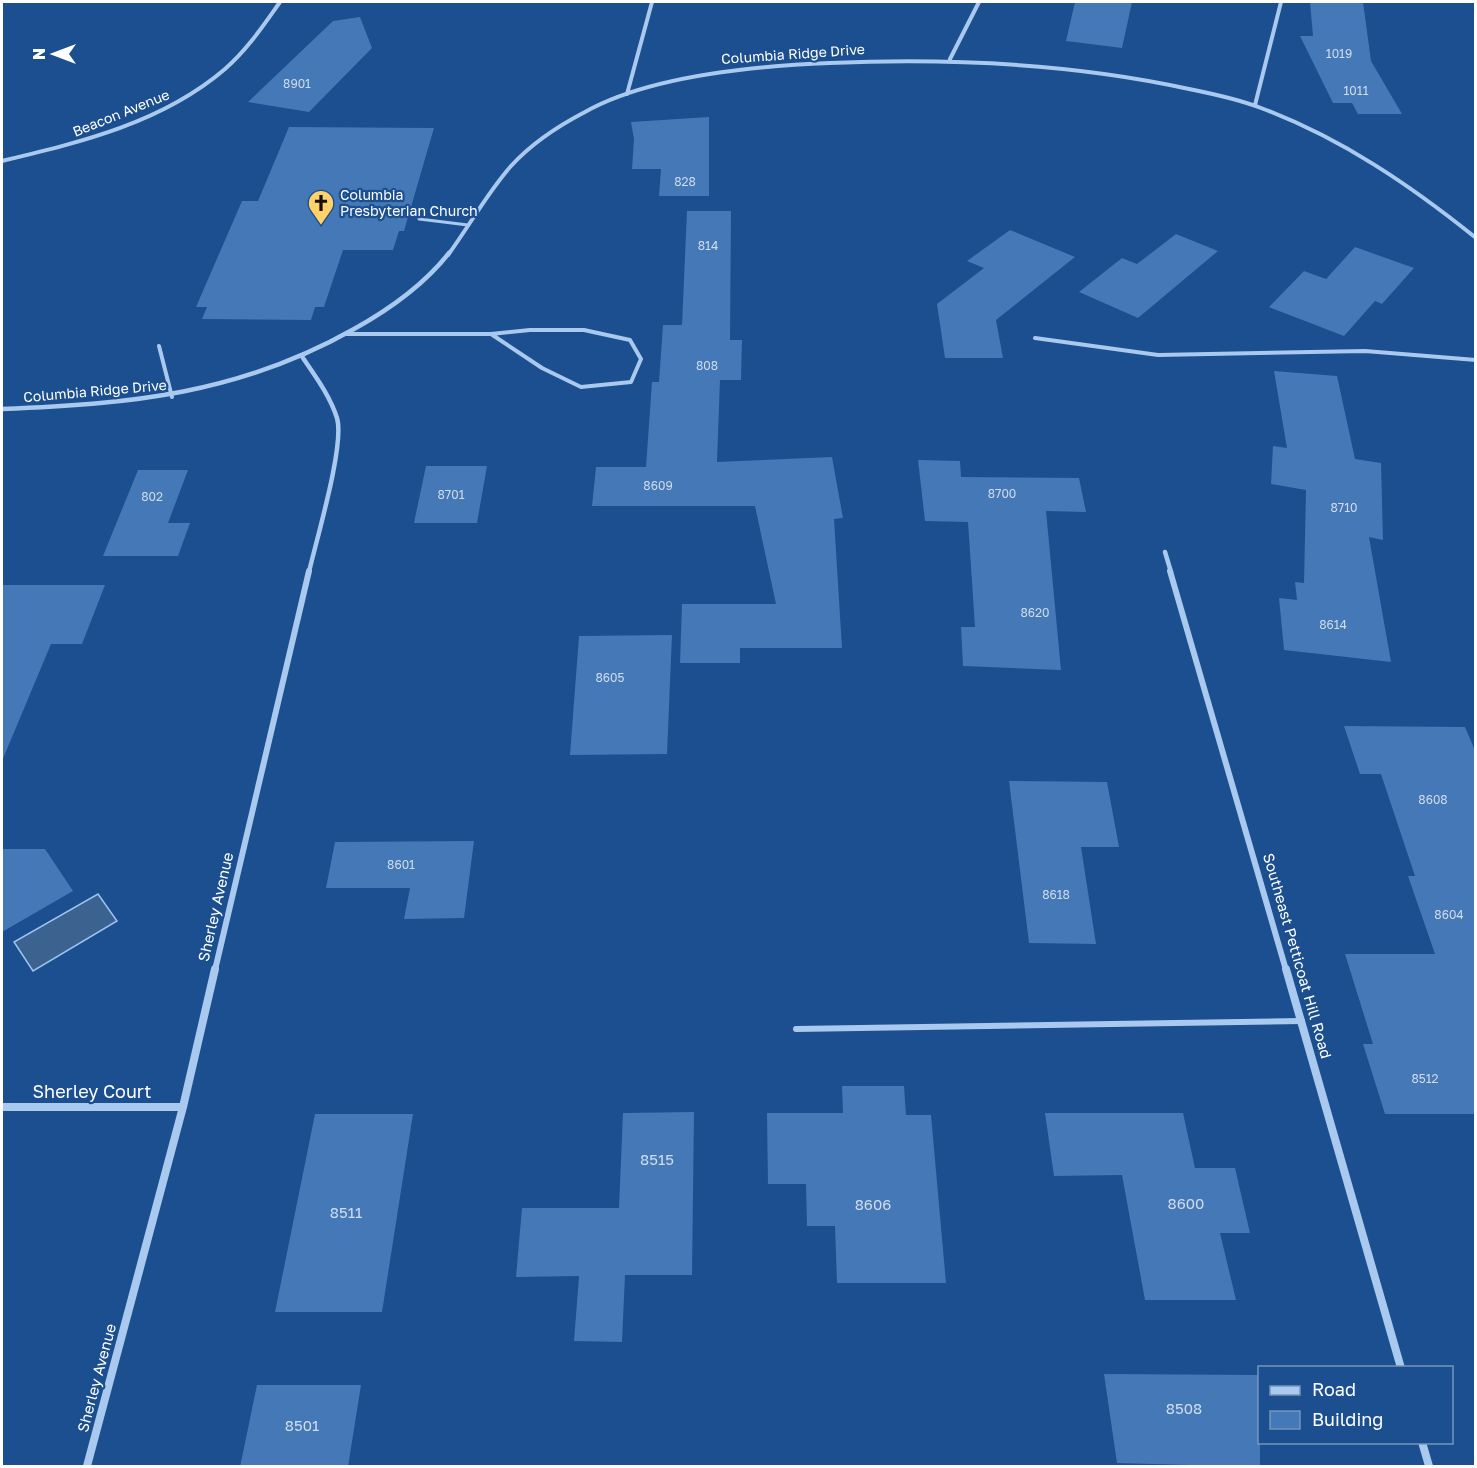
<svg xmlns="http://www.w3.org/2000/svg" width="1477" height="1468" font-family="'Golos Text',sans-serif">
	<rect width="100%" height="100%" fill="#1b4f8f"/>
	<path fill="#3c6290" stroke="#9cc4f0" stroke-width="1.5" d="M98 894 117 921 33 971 14 942Z"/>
	<path fill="#4478b7" d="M1075 2H1132L1122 48 1066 41Z
		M1310 2H1363L1371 61 1402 114H1358L1352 103H1333L1300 36H1313Z
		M360 17 372 48 309 112 248 102 333 21Z
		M709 117V196H659L661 169H632L634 139 631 122Z
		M289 127 434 128 404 231H399L393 250H343L324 307H315L311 320 202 319 207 307H196L242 201H258Z
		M687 211H731L730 340H742L741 380H720L717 462 832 457 843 518 834 519 842 648H740V663H680L682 604H776L755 506H592L596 467H646L652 382H659L663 325H682Z
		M1010 230 1075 257 996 320 1003 358H945L937 304 984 268 967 261Z
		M1176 234 1218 251 1138 318 1079 292 1122 258 1137 264Z
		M1355 247 1414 268 1382 304 1375 301 1344 336 1269 307 1304 271 1326 279Z
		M1274 371 1337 376 1355 459 1381 463 1383 540 1369 537 1391 662 1284 650 1279 598 1297 600 1295 582 1304 583 1306 490 1271 484 1273 446 1287 448Z
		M918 460 960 461 961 477 1079 478 1086 512 1046 511 1061 670 963 666 961 627H975L968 522 925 521Z
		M426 466H487L477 523H414Z
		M138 470H188L168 523H190L178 556H103Z
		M2 585H105L82 644H51L2 761Z
		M672 635 667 754 570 755 579 636Z
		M1344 726 1465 727 1476 753V1114H1385L1363 1044H1373L1345 954H1435L1408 876H1415L1381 774H1360Z
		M1009 781 1107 782 1119 847H1081L1096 944 1029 943Z
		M474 841 464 918 404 919 410 888H326L335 842Z
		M2 849H45L73 891 2 932Z
		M842 1086H904L906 1115H931L946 1283H837L835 1226H807L806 1184H768L767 1113H843Z
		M694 1112 692 1275H625L622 1342 574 1341 579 1276 516 1277 522 1208H619L623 1113Z
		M1045 1113H1183L1195 1168H1235L1250 1233H1220L1236 1300H1145L1122 1175 1054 1176Z
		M315 1114H413L382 1312H275Z
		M1104 1374 1260 1375V1467L1117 1463Z
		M257 1385H361L348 1467H240Z"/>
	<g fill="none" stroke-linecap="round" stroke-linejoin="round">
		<path stroke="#a9c9ee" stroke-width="3" d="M419 219 468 225"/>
		<path stroke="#a9c9ee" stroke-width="4" d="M530 330H584L630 340 641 359 631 382 581 387 542 368 491 334Z
			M347 334H491
			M1035 338 1158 355 1365 351 1476 360
			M159 346 172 397"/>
		<path stroke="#a9c9ee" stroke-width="6" d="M796 1029 1302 1021"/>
		<path stroke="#a9c9ee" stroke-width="4" d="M950 59 979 2
			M627 94 652 2
			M1255 105 1281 2
			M2 161C81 142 162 123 225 69 247 50 263 26 280 2
			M448 255C470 225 487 193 511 166 532 143 558 126 585 112 651 75 755 66 830 63 951 58 1071 63 1189 89 1214 94 1238 99 1261 108 1341 138 1410 185 1476 238"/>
		<path stroke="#a9c9ee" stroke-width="4.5" d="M303 358C316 377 330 396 337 418 345 445 316 541 309 572
			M2 409C131 404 239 394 354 329 390 309 423 286 449 253
			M1165 552 1171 572"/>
		<path stroke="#a9c9ee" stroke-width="6" d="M1170 571 1286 970
			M215 970 309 571"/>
		<path stroke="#a9c9ee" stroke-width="8" d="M1286 969 1401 1368
			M2 1107H183
			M1422 1442 1429 1466
			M87 1466 183 1107 215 969"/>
	</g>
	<defs>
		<g id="church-pin" transform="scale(1.35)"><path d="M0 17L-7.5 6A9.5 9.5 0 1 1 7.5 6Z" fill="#ffd166" stroke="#1b4f8f"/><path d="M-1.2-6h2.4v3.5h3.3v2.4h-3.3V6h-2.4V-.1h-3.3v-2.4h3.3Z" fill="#111"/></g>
	</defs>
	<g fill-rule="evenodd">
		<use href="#church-pin" x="321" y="203"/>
	</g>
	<g text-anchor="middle" stroke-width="4.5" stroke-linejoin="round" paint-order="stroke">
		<g font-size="12" fill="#d0dded">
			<text x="1339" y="58">1019</text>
			<text x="297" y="88">8901</text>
			<text x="1356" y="95">1011</text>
			<text x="685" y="186">828</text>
			<text x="708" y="250">814</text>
			<text x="707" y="370">808</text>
			<text x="658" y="490">8609</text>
			<text x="1002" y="498">8700</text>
			<text x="451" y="499">8701</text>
			<text x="152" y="501">802</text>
			<text x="1344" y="512">8710</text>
			<text x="1035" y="617">8620</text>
			<text x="1333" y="629">8614</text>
			<text x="610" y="682">8605</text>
			<text x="1433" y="804">8608</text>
			<text x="401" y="869">8601</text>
			<text x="1056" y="899">8618</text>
			<text x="1449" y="919">8604</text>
			<text x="1425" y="1083">8512</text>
		</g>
		<g font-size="14" fill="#fff" stroke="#1b4f8f">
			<text transform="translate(793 54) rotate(-4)" y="5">Columbia Ridge Drive</text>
			<text transform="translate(121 113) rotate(-22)" y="5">Beacon Avenue</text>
			<text transform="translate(95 391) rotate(-5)" y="5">Columbia Ridge Drive</text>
		</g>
		<g font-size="14" fill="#fff" stroke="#1b4f8f" text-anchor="start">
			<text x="340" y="200">Columbia<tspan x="340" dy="16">Presbyterian Church</tspan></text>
		</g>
		<g font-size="15" fill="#fff" stroke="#1b4f8f">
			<text transform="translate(216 907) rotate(-77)" y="5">Sherley Avenue</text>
			<text transform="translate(1297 956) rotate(74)" y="5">Southeast Petticoat Hill Road</text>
			<text transform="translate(97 1378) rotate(-75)" y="5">Sherley Avenue</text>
		</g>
		<g font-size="15" fill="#d0dded">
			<text x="657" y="1165">8515</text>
			<text x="1186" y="1209">8600</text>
			<text x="873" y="1210">8606</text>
			<text x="346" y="1218">8511</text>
			<text x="1184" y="1414">8508</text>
			<text x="302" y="1431">8501</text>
		</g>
		<g font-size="18" fill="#fff" stroke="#1b4f8f">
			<text x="92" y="1098">Sherley Court</text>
		</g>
	</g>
	<rect width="1477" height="1468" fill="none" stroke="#ffffff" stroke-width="6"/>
	<rect x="1258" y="1366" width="195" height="78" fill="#1b4f8f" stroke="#7695bc" stroke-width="1.5"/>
	<rect x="1270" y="1386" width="30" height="9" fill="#a9c9ee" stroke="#7695bc" stroke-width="1.5"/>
	<text x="1312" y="1396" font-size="18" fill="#ffffff">Road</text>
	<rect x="1270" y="1411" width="30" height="18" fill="#4478b7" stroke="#7695bc" stroke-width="1.5"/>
	<text x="1312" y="1426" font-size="18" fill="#ffffff">Building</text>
	<g transform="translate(54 54) rotate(270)" stroke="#1b4f8f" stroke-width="4.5" paint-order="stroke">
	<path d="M0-4.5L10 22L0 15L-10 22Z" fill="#ffffff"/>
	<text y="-9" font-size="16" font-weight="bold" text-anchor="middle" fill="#ffffff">N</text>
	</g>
</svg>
